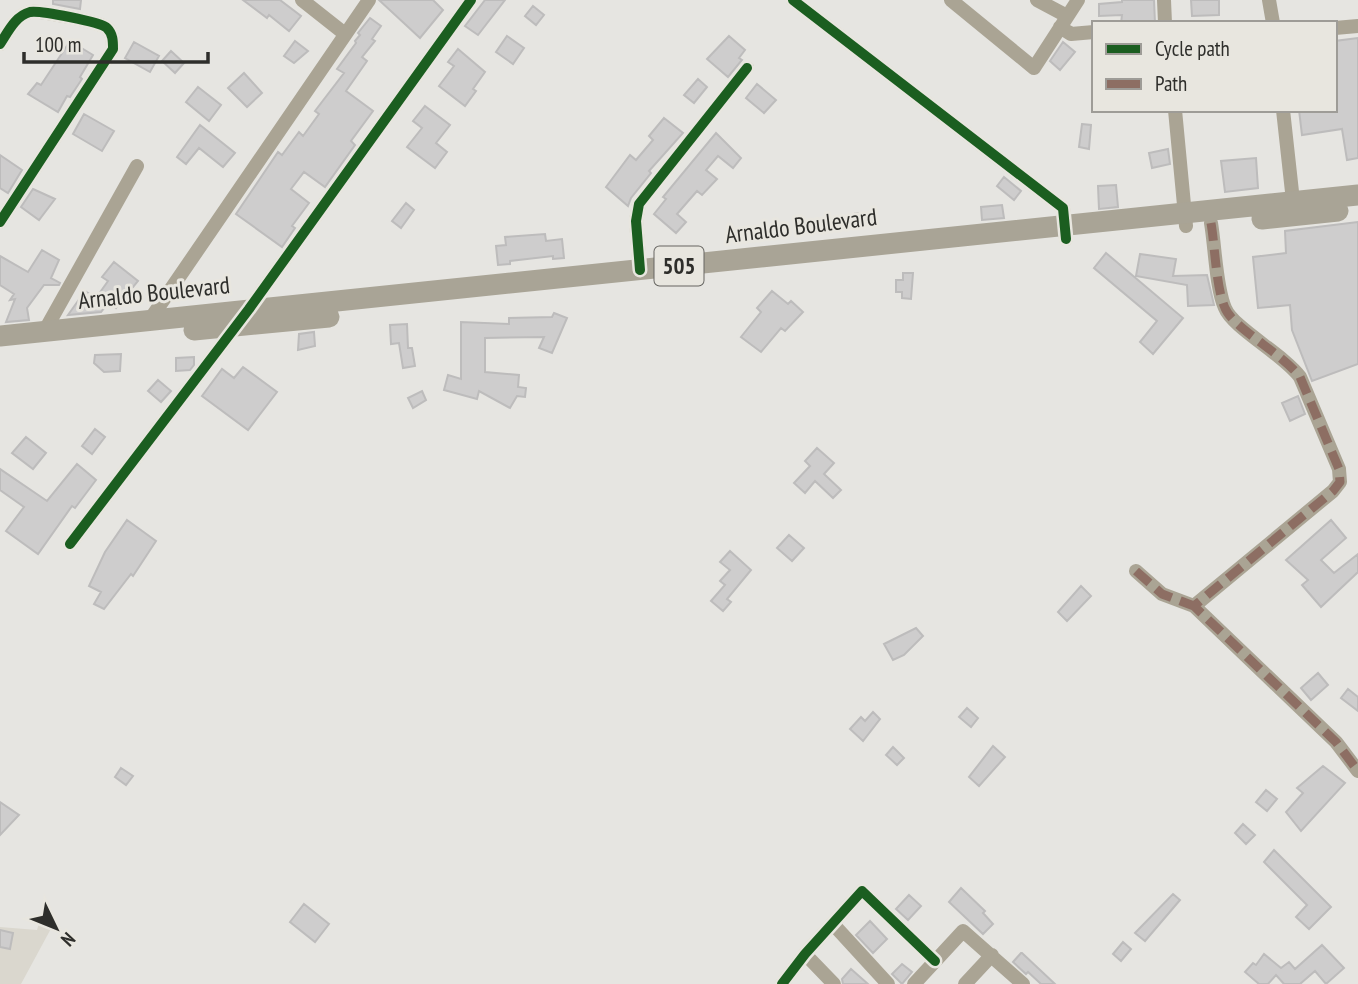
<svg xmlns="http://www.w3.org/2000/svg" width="1358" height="984" font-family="'PT Sans Narrow',sans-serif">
	<rect width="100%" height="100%" fill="#e6e5e1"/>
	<path fill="#dad7ce" d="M40 920 54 923 21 984H0V927L37 930Z"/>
	<path fill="#cecdcd" stroke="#bdbcbc" stroke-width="2" d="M53 0H81L80 9 53 4Z
		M243 0H280L301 16 289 31 269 15 267 18Z
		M379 0H433L443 10 420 38Z
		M485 0H505L478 35 465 26Z
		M1122 0H1154L1155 23H1121L1122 15 1099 16V4L1122 2Z
		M1191 0H1219V15L1192 16Z
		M533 6 544 15 536 25 525 16Z
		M370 18 381 26 372 39 375 41 362 57 367 61 346 91 373 111 351 141 355 145 325 187 304 172 291 189 309 203 292 226 295 228 282 247 236 214 278 152 282 155 299 132 303 136 319 114 315 111 344 73 337 69 356 43 355 41 360 35 358 33Z
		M507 36 524 48 513 64 496 52Z
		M729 36 745 50 739 58 742 60 728 77 707 59Z
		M1358 38V158L1347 160 1342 129 1302 135 1299 110H1335V41Z
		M70 41 93 55 80 77 82 79 70 97 67 96 58 112 28 94 37 83 41 85Z
		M295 41 308 51 294 63 284 56Z
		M134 42 159 56 150 72 125 58Z
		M1063 42 1075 52 1060 70 1050 61Z
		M458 49 485 72 473 89 476 91 465 106 439 86 454 66 448 62Z
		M171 51 184 63 175 73 162 61Z
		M244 73 262 93 247 107 228 88Z
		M698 79 707 87 694 103 684 95Z
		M757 84 776 100 764 113 746 98Z
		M198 87 221 105 209 121 186 102Z
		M425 106 450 125 436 143 447 152 435 168 407 147 422 128 413 121Z
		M84 114 114 131 102 151 73 134Z
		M664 118 683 133 649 171 651 173 631 198 628 206 606 187 630 155 636 160 653 140 649 136Z
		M1082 124 1091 125 1089 149 1079 147Z
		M200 125 235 153 223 167 199 148 186 164 177 157Z
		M716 133 741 158 733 168 718 156 706 170 717 179 702 195 697 191 677 214 686 222 676 233 654 214 666 199 663 197Z
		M1168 149 1170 164 1152 168 1149 153Z
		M0 155 22 170 8 193 0 188Z
		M1256 158 1258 188 1225 192 1221 161Z
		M1004 177 1021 191 1014 200 997 186Z
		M1116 185 1118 207 1099 209 1098 186Z
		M33 189 55 199 39 220 21 207Z
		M406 203 414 210 401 228 392 221Z
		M1002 205 1004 218 982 220 981 207Z
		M855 213 872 214V225L854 224Z
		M1358 222V364L1312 381 1292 330 1290 305 1258 308 1253 257 1286 253 1285 231Z
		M545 234 546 241 562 239 564 258 553 259V256L510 261V264L498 265 496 246 506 245 505 237Z
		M42 250 59 260 51 278 60 283 59 285H44L27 308 29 320 6 322 15 299 10 300 14 294 0 285V256L28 272Z
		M1106 253 1183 318 1153 354 1140 342 1157 321 1094 268Z
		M1140 254 1176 259 1173 276 1207 275 1214 305 1188 306 1187 285 1136 276Z
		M114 262 138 281 116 308 109 302 101 312 68 315 85 291 96 298 108 281 102 277Z
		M903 273H913L911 299 902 298V292H896V280H903Z
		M772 291 788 304 791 301 803 312 785 331 781 328 761 352 741 337 761 312 757 308Z
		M554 313 567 318 552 353 539 348 544 337 485 338V372L519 375 518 387 526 388 525 397 517 396 510 408 479 391 477 399 444 390 448 375 461 379V322L509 324V318L552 317Z
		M407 324 408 348H412L415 366 403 368 399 343 391 344 390 325Z
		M314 332 315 346 298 350 299 334Z
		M121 354 120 371 104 372 94 363 95 355Z
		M194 357V365L190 370 176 371V358Z
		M243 367 277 392 248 430 202 396 222 369 234 378Z
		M158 380 171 391 161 402 148 391Z
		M422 391 426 400 413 408 408 398Z
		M1298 396 1305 414 1290 421 1282 403Z
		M95 429 105 437 92 454 82 446Z
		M26 437 46 453 33 469 12 453Z
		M817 448 834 463 824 474 841 490 833 498 815 481 805 493 794 483 810 466 805 461Z
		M77 464 96 480 75 508 72 506 38 554 6 531 24 507 0 490V469L47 501Z
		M127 520 156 541 133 576 131 574 104 609 94 604 101 592 89 586 105 552Z
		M1331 520 1346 538 1321 560 1334 573 1358 554V572L1321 607 1302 585 1308 580 1286 560Z
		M789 535 804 548 792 561 777 548Z
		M730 551 751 570 727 599 731 602 723 611 711 601 725 585 720 581 730 570 720 562Z
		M1081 586 1091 596 1067 621 1058 612Z
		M916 628 923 636 904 655 893 660 884 644Z
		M1318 673 1328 685 1311 700 1301 688Z
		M1348 689 1358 697V711L1341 698Z
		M967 708 978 718 971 727 959 717Z
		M873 712 880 719 863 741 850 729 861 717 865 721Z
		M993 746 1005 757 979 786 969 777Z
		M893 747 904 758 897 765 886 755Z
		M1323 766 1345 783 1301 831 1286 812 1303 793 1297 788Z
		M121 768 133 776 126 785 115 777Z
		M1266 790 1277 799 1267 811 1256 802Z
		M0 802 19 815 0 835Z
		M1243 824 1255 835 1246 844 1235 833Z
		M1274 850 1331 907 1309 929 1296 917 1307 905 1264 862Z
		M961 888 985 911 983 913 993 924 983 934 949 902Z
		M1173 894 1180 900 1145 941 1135 933Z
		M909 895 921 906 908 920 896 909Z
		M304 904 329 924 315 942 290 922Z
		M870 921 887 939 873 953 856 935Z
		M0 930 13 933 10 949 0 947Z
		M1123 942 1131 949 1121 961 1113 954Z
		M1322 945 1344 968 1326 984 1315 971 1300 984H1284L1276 975 1268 984H1259L1245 972 1253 963 1256 965 1264 954 1281 968 1289 962 1295 969Z
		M1021 953H1022L1055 984H1041L1028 972 1026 974 1013 962Z
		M902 964 912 972 902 984 892 974Z
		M851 969 868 984H843L842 979Z"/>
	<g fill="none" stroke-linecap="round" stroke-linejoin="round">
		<path stroke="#aaa494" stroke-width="14" d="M302 0 345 34
			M793 0 1063 208 1066 239
			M951 0 1034 68 1078 0
			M1037 0 1067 16
			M1164 0 1165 23
			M1269 0 1273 23
			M1060 27 1071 34 1094 32
			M1335 28 1358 26
			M0 44C8 32 15 16 30 12 39 10 101 22 107 28 113 34 113 41 113 49L0 222
			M1175 110 1186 226
			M1283 110 1294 210
			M1211 223C1215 246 1216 288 1225 308 1233 328 1283 354 1300 377L1339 469 1340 482 1333 491 1194 606 1336 742 1358 771
			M640 270 636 221 639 204 747 68
			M149 321 369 0
			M44 332 137 166
			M70 544 249 309 471 0
			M1136 571 1162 594 1194 606
			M833 924 888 984
			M805 954 834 984
			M782 984 805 954 862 891 935 961
			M914 984 963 931 1023 984
			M965 984 992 955"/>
		<path stroke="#a9a496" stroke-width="21" d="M1262 219 1338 211
			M194 330 329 317
			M0 336 1358 195"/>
		<path stroke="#8d6e63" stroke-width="9" stroke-dasharray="18 9" stroke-linecap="butt" d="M1211 223C1215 246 1216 288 1225 308 1233 328 1283 354 1300 377L1339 469 1340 482 1333 491 1194 606 1336 742 1358 771
			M1136 571 1162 594 1194 606"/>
		<g stroke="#e8e6df" stroke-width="15">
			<path id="cycleway" d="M793 0 1063 208 1066 239
				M0 44C8 32 15 16 30 12 39 10 101 22 107 28 113 34 113 41 113 49L0 222
				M640 270 636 221 639 204 747 68
				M70 544 249 309 471 0
				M782 984 805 954 862 891 935 961"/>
		</g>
		<use href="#cycleway" stroke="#1b5e20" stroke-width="10"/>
	</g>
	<g text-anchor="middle" stroke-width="6" stroke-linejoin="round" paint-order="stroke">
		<rect fill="#e8e6df" stroke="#666561" stroke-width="2" x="654.5" y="246.5" width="49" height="39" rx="5"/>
		<g font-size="23" font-weight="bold" fill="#2e2e2b">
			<text x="679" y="274">505</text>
		</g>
		<g font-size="24" fill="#2e2e2b" stroke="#e8e6df">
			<text transform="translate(801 226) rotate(-7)" y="8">Arnaldo Boulevard</text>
			<text transform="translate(154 293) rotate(-6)" y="8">Arnaldo Boulevard</text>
		</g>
	</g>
	<rect x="1092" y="21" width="245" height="91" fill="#e8e6df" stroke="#9e9c97" stroke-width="2"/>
	<rect x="1106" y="44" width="35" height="10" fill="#1b5e20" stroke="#9e9c97" stroke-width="2"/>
	<text x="1155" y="56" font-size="21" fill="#2e2e2b">Cycle path</text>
	<rect x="1106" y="79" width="35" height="10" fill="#8d6e63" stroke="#9e9c97" stroke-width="2"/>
	<text x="1155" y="91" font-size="21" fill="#2e2e2b">Path</text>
	<g transform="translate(56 928) rotate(133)" stroke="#e8e6df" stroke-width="5" paint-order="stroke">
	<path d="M0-5L12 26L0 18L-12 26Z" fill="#2e2e2b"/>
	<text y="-10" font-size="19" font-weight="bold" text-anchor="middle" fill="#2e2e2b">N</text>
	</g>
	<path d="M24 52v10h184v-10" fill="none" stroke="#2e2e2b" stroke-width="3.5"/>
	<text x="35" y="52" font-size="21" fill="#2e2e2b" stroke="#e8e6df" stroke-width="5" paint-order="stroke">100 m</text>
</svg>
